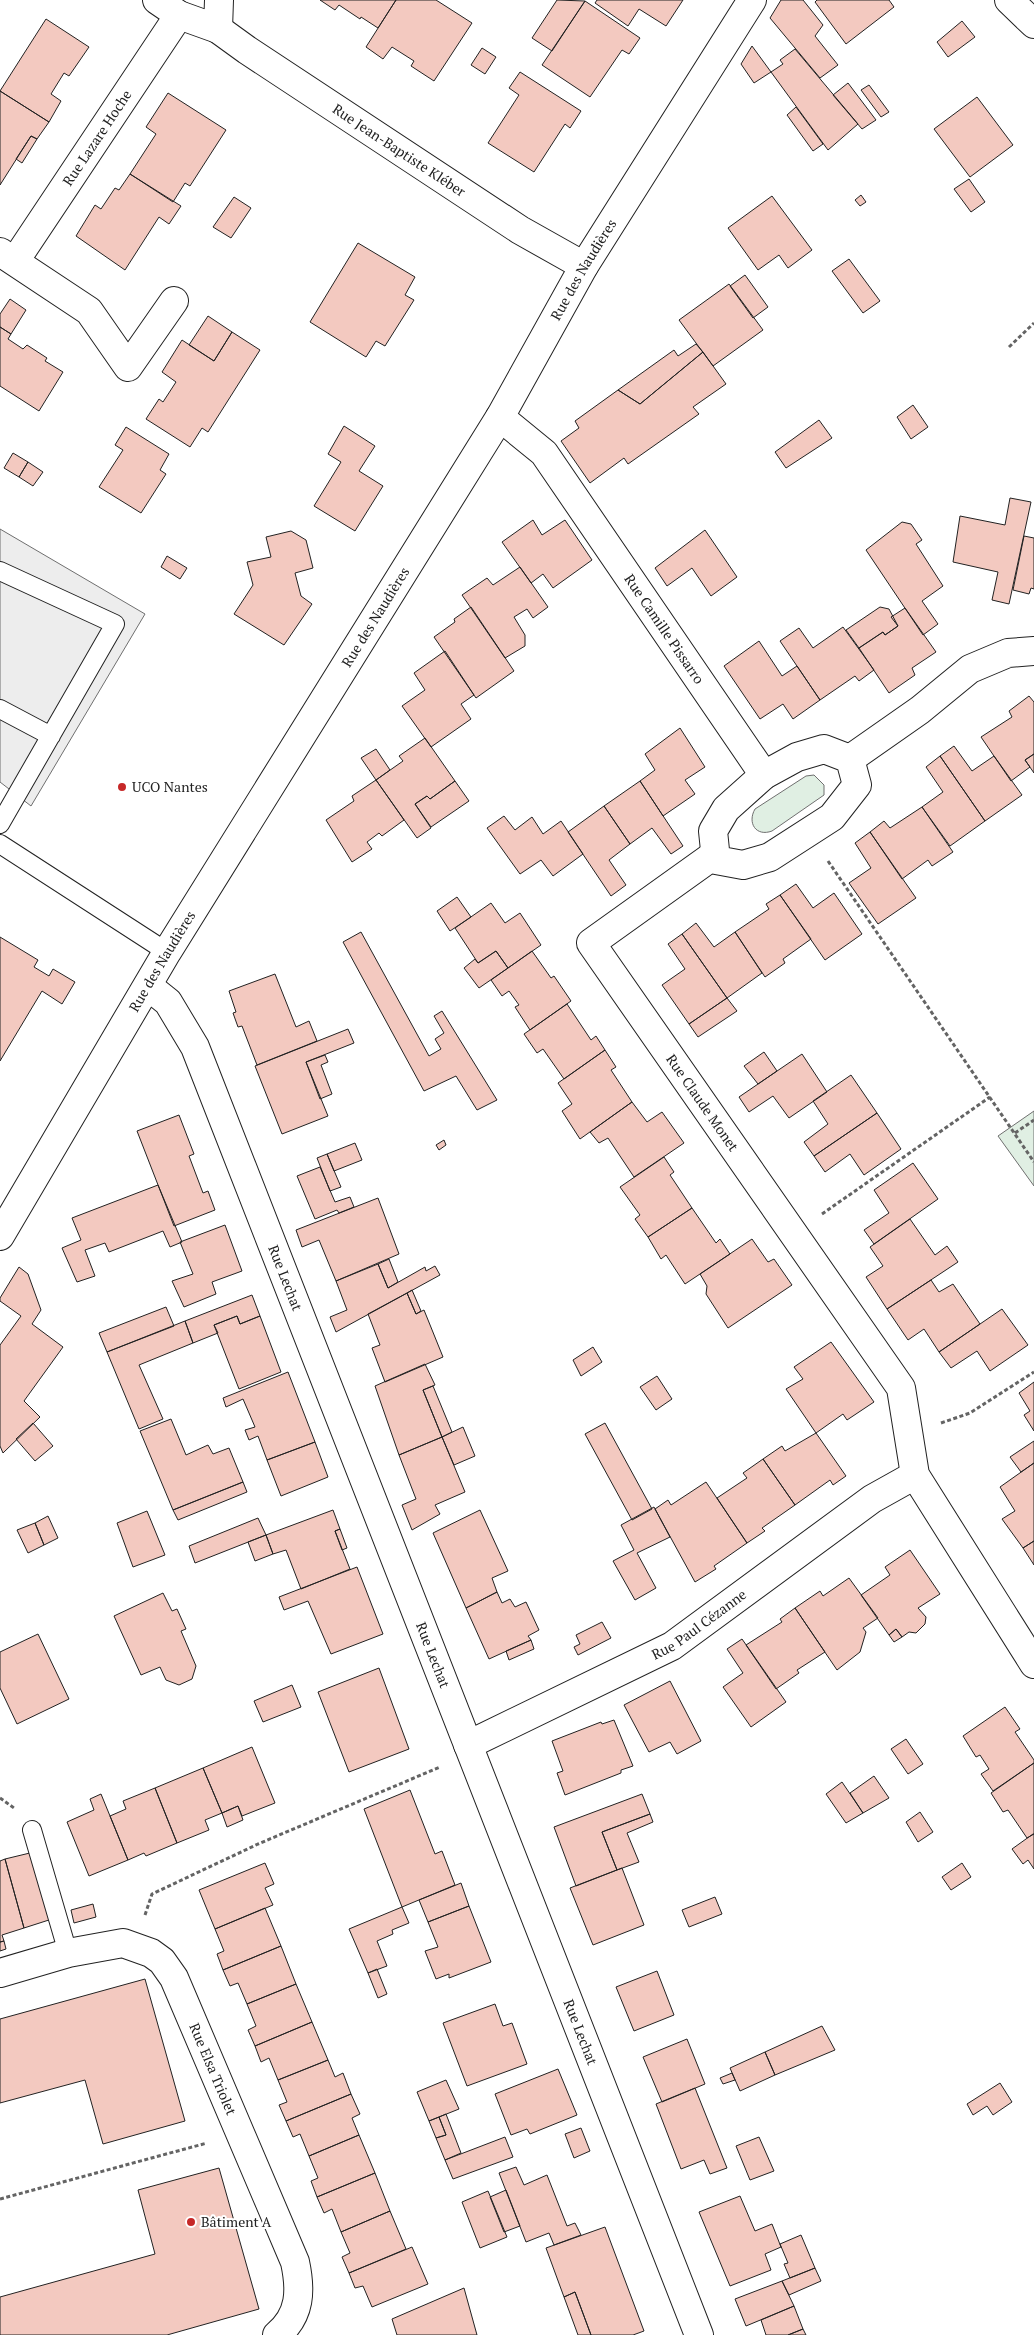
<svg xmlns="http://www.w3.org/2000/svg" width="1034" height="2335" font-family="'PT Serif',serif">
	<rect width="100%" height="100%" fill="#fff"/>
	<path fill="#e0efe3" stroke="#6f6f6f" d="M814 775 824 785V795L772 831C756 837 747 823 755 809L806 776Z
		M1034 1111V1186L998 1136Z"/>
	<path fill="#ededed" stroke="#6f6f6f" d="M0 529 145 614 31 806 0 782Z"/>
	<path fill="#f3c9c0" stroke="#222" d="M320 0H396L378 28 361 17 360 19 339 5 335 10Z
		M396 0H436L472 23 434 81 411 66 414 61 392 47 383 59 366 47Z
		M557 0 585 1 552 51 532 38Z
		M597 0H683L666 26 639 9 628 26 595 3Z
		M781 0H803L823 25 815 36 838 65 820 78 770 18Z
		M817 0H889L894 7 846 44 815 2Z
		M585 1 640 38 629 54 622 50 590 97 542 65Z
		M46 19 89 47 69 76 64 73 51 94 61 101 49 122 0 91Z
		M962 21 975 37 948 57 937 42Z
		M752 46 771 72 754 83 741 64Z
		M482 48 496 57 485 74 471 65Z
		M795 49 858 124 828 150 771 72 783 64 780 60Z
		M520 72 581 111 570 128 565 124 534 172 488 143 519 95 509 88Z
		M848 83 876 120 862 129 833 95Z
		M869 85 889 112 881 117 861 90Z
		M0 91 49 122 37 139 31 136 0 185Z
		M168 93 226 130 190 186 185 183 173 202 130 174 156 134 146 127Z
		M977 97 1013 145 970 177 934 129Z
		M796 107 823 144 813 151 787 115Z
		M31 136 37 139 22 163 16 159Z
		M130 174 181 206 169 224 159 217 125 270 76 236 95 205 101 209 115 188 119 190Z
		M969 179 985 202 971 212 954 189Z
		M861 195 866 202 860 206 855 200Z
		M772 196 812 250 788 268 779 255 758 270 728 228Z
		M234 197 251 208 231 238 213 227Z
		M358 243 415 277 405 295 414 300 385 346 376 341 366 357 310 322Z
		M849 259 880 301 863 313 832 271Z
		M745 275 768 307 753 318 730 286Z
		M729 284 763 330 713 366 679 320Z
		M10 299 26 310 11 334 0 327V314Z
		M208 316 232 332 214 361 189 345Z
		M0 327 11 334 8 339 23 349 27 345 47 358 45 361 63 372 39 411 0 386Z
		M232 332 260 350 208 432 202 428 190 447 146 419 159 399 163 402 176 382 162 372 182 340 214 361Z
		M696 344 703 352 640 404 618 390 674 350 678 356Z
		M703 352 726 384 693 407 699 414 628 464 624 458 590 483 561 441 579 428 575 421 618 390 640 404Z
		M913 405 928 427 911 439 897 417Z
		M819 420 832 438 786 468 775 452Z
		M344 426 375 446 359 471 383 486 355 531 314 506 341 462 328 454Z
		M126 427 169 454 160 470 166 474 141 513 99 487 123 450 115 445Z
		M13 453 28 462 19 477 4 468Z
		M28 462 43 472 33 486 19 477Z
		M1010 498 1031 502 1009 604 992 600 998 572 953 562 960 516 1005 525Z
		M533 520 542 535 565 520 592 560 553 588 543 574 531 583 502 542Z
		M902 522 911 524 922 540 916 544 943 586 922 601 938 624 923 635 866 550Z
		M705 530 737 577 711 596 692 568 667 586 655 568Z
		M291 531 306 540 313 568 295 573 301 596 312 604 284 645 234 614 253 585 247 562 271 557 266 537Z
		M1024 536 1034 538V589L1031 588 1029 594 1013 590Z
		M167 556 187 568 180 579 161 567Z
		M520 567 548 607 533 618 527 609 514 617 525 635V646L505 658 462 595 487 578 493 585Z
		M471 607 514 671 476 698 434 637 455 622 454 619Z
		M880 607 889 609 898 626 885 635 883 632 859 648 846 630Z
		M905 608 936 652 912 668 915 675 889 693 859 648 883 632 885 635 898 626 891 617Z
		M843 627 874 670 859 681 855 676 820 700 780 641 799 628 813 648Z
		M759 641 782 676 797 666 820 700 793 719 783 704 760 719 724 666Z
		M445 651 474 695 461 704 471 719 431 747 402 706 425 690 414 673Z
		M1029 696 1034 702V754L1025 760 1030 767 1011 781 981 737 1012 717 1009 711Z
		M680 728 705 767 685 780 695 794 663 816 640 781 655 770 645 754Z
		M425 738 455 781 430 799 427 796 415 804 431 828 417 838 376 780 403 761 399 756Z
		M954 746 972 771 994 756 1022 795 985 821 940 756Z
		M376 749 390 770 376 780 361 758Z
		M1034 754V773L1025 760Z
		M940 756 985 821 950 846 922 807 943 792 926 767Z
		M376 780 404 820 382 836 379 833 367 842 372 849 352 862 326 820 354 801 352 796Z
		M455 781 469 801 431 827 415 804 427 796 430 799Z
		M640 781 683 846 671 854 652 828 630 844 604 806Z
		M604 806 630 844 609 860 626 885 611 896 568 832Z
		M922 807 953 852 932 866 928 860 902 879 870 832 884 821 890 828Z
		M504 816 515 830 532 817 543 834 561 821 583 854 553 876 541 860 520 874 487 828Z
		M870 832 916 898 878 924 849 883 871 868 855 843Z
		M796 884 813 908 834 893 862 934 825 960 780 895Z
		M780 895 811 939 783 959 785 963 765 977 735 932 769 909 766 904Z
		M457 897 471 917 450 931 437 911Z
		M491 903 505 923 520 913 541 945 508 968 496 951 478 963 455 928Z
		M696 923 714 947 735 932 762 973 727 998 682 934Z
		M361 932 429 1056 441 1049 435 1039 444 1033 434 1016 442 1011 497 1100 477 1110 456 1076 424 1091 343 942Z
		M682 934 727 998 689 1024 662 985 685 969 668 944Z
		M0 937 38 960 34 967 49 976 53 969 75 982 62 1004 42 991 0 1061Z
		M496 951 508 968 479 988 464 968 475 959 478 963Z
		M532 951 551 978 554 976 571 1001 530 1030 515 1007 519 1005 509 991 502 996 491 980Z
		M275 974 296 1027 309 1021 317 1041 257 1065 242 1026 238 1027 233 1013 236 1012 229 991Z
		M727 998 737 1011 698 1037 689 1024Z
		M567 1004 591 1040 596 1036 605 1050 564 1079 543 1049 537 1053 524 1034Z
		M348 1029 354 1043 306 1062 328 1116 282 1134 255 1066Z
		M605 1050 616 1067 611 1070 632 1102 580 1139 562 1111 572 1104 558 1083Z
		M764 1052 777 1071 758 1084 744 1066Z
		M802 1054 827 1092 789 1118 773 1096 749 1112 739 1097Z
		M325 1055 328 1062 321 1065 332 1094 320 1099 306 1062Z
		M851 1075 877 1113 814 1156 804 1142 828 1124 813 1101Z
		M632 1102 647 1122 662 1112 684 1143 634 1177 608 1138 599 1143 590 1132Z
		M877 1113 901 1149 864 1175 850 1154 825 1172 814 1156Z
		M179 1115 194 1154 189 1156 203 1193 208 1191 215 1210 174 1226 137 1131Z
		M444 1140 446 1145 439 1150 436 1145Z
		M355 1143 362 1160 334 1171 327 1154Z
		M327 1154 341 1187 330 1191 317 1158Z
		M664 1157 674 1172 670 1175 692 1208 648 1237 635 1219 640 1215 620 1187Z
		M913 1163 938 1199 874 1244 864 1230 889 1213 874 1190Z
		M320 1167 335 1202 350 1197 354 1207 339 1213 337 1210 315 1219 297 1176Z
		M158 1185 182 1242 170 1247 163 1231 109 1252 105 1243 85 1250 95 1276 77 1282 62 1248 81 1240 72 1218Z
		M378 1198 399 1254 336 1281 319 1240 302 1247 296 1230Z
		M692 1208 716 1243 720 1239 730 1254 685 1284 666 1255 661 1259 648 1237Z
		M910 1219 935 1255 947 1246 958 1262 887 1309 866 1277 883 1266 870 1247Z
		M225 1225 242 1271 212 1282 216 1294 184 1307 172 1281 193 1274 180 1242Z
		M752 1239 768 1262 774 1259 792 1285 728 1328 706 1294 707 1286 700 1274Z
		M389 1259 398 1282 388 1288 378 1264Z
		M378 1264 388 1288 425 1267 426 1271 435 1266 440 1275 336 1332 330 1317 347 1310 336 1281Z
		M19 1267 28 1274 41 1310 32 1324 63 1347 24 1401 40 1417 3 1453 0 1446V1345L21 1316 0 1301V1298Z
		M931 1280 939 1292 953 1284 980 1324 939 1352 924 1329 908 1340 887 1309Z
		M412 1290 421 1311 416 1314 407 1293Z
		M407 1293 416 1314 424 1310 443 1357 385 1382 372 1348 380 1345 368 1314Z
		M252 1295 260 1316 240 1324 237 1316 214 1325 218 1333 193 1343 185 1321Z
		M166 1307 174 1326 107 1352 99 1333Z
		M1002 1309 1028 1345 990 1371 977 1351 951 1368 939 1352Z
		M237 1316 240 1324 260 1316 281 1372 239 1389 214 1325Z
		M185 1321 193 1343 139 1365 163 1419 139 1429 107 1352Z
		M831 1342 874 1402 847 1420 843 1414 816 1433 786 1389 803 1379 794 1367Z
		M593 1347 602 1362 581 1376 573 1360Z
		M425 1364 435 1385 423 1390 442 1437 399 1455 375 1386Z
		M288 1372 315 1442 267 1460 258 1436 249 1440 245 1430 255 1427 243 1399 226 1407 223 1398Z
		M657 1376 672 1399 656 1410 640 1387Z
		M1034 1382V1431L1024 1415 1030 1411 1019 1393Z
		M433 1386 452 1432 442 1437 423 1390Z
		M171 1419 186 1455 208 1445 213 1454 229 1448 243 1482 173 1510 140 1431Z
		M33 1423 53 1446 35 1461 16 1439Z
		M605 1423 652 1509 632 1520 585 1434Z
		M463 1427 475 1456 454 1465 442 1437Z
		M816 1433 846 1476 833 1485 830 1480 795 1505 763 1459 782 1446 785 1451Z
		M442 1437 465 1492 435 1505 440 1514 412 1530 402 1505 416 1499 399 1455Z
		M1034 1441V1463L1021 1472 1010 1457Z
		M315 1442 328 1477 281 1496 267 1460Z
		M763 1459 795 1505 762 1528 765 1531 747 1543 717 1498 747 1478 743 1473Z
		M1034 1463V1541L1023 1548 1002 1519 1015 1511 1000 1487Z
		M243 1482 247 1492 178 1520 173 1510Z
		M706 1482 747 1543 714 1566 716 1569 695 1582 655 1509 668 1500 671 1505Z
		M654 1507 670 1537 637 1553 656 1588 635 1600 613 1561 634 1550 621 1525Z
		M333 1510 340 1529 335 1531 350 1569 301 1589 286 1550 273 1554 266 1535Z
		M480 1510 508 1571 492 1578 497 1592 466 1608 433 1533Z
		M147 1511 165 1555 133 1567 117 1523Z
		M48 1516 58 1538 44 1545 35 1523Z
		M258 1518 266 1535 195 1563 189 1546Z
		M35 1523 44 1545 28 1553 17 1530Z
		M340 1529 347 1548 342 1550 335 1531Z
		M266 1535 273 1554 255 1561 248 1542Z
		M1034 1541V1565L1023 1548Z
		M910 1550 940 1594 918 1608 926 1617 925 1624 916 1633 909 1632 902 1637 896 1629 889 1635 861 1595 890 1575 885 1567Z
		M357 1567 383 1634 331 1654 308 1601 284 1610 279 1597Z
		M849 1578 878 1618 863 1628 866 1632 860 1652 837 1670 795 1608 820 1591 823 1596Z
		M497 1592 502 1603 510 1599 515 1607 526 1602 539 1630 528 1636 531 1640 489 1659 466 1608Z
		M163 1593 172 1611 177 1609 186 1629 181 1631 196 1666 192 1679 179 1685 166 1680 160 1667 141 1675 114 1616Z
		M795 1608 825 1652 797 1670 799 1673 776 1689 746 1645 782 1622 780 1619Z
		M602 1622 611 1638 578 1655 574 1647 580 1644 576 1635Z
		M896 1629 902 1637 894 1642 889 1635Z
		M38 1634 69 1699 17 1724 0 1688V1652Z
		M742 1639 786 1702 751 1727 723 1687 743 1673 727 1649Z
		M531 1640 534 1649 509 1660 506 1651Z
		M379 1668 409 1749 349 1772 318 1692Z
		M670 1681 701 1741 677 1754 670 1742 649 1752 624 1705Z
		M292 1685 301 1707 263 1722 254 1701Z
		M1005 1707 1020 1729 1015 1732 1034 1760V1763L993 1791 981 1774 989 1769 980 1755 976 1757 963 1736Z
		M614 1720 633 1766 621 1770V1773L565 1795 557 1773 563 1771 552 1741 601 1722 602 1724Z
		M906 1739 923 1764 908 1774 891 1749Z
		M252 1747 275 1803 242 1816 238 1806 222 1813 203 1768Z
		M1034 1763V1834L1027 1838 1008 1810 1003 1812 991 1793Z
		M203 1768 222 1813 205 1820 209 1830 177 1843 155 1788Z
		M874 1776 889 1798 863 1813 850 1793Z
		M842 1782 863 1813 846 1823 826 1794Z
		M155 1788 177 1843 146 1856 144 1853 128 1860 110 1816 126 1809 123 1801Z
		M410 1790 435 1854 442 1851 455 1885 402 1907 364 1809Z
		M101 1794 128 1860 89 1876 67 1822 94 1810 90 1799Z
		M642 1794 650 1814 602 1832 617 1870 576 1886 554 1827Z
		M238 1806 243 1820 227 1827 222 1813Z
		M920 1812 933 1832 918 1842 906 1822Z
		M650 1814 653 1822 627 1833 639 1862 617 1870 602 1832Z
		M1033 1834H1034V1869L1028 1860 1023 1864 1012 1849Z
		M34 1852 52 1919 24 1928 5 1859Z
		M5 1859 24 1928 2 1935 4 1941 0 1942V1861Z
		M265 1863 274 1884 265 1888 273 1905 215 1929 199 1890Z
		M962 1863 971 1877 951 1890 942 1877Z
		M622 1868 644 1925 593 1945 570 1888Z
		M461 1883 469 1906 428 1922 419 1900Z
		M715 1897 722 1914 689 1927 682 1910Z
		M93 1904 96 1917 74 1923 71 1910Z
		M469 1906 491 1962 449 1978V1974L436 1979 425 1951 438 1947 428 1922Z
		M402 1907 409 1923 392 1930 393 1934 377 1941 387 1966 368 1973 349 1929Z
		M265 1908 281 1946 223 1970 217 1954 224 1951 215 1929Z
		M4 1941 6 1949 0 1951V1942Z
		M281 1946 296 1984 247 2004 238 1983 230 1986 223 1970Z
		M377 1969 387 1994 378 1998 368 1973Z
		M657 1971 674 2015 634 2031 616 1987Z
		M145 1979 185 2121 103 2144 85 2080 0 2103V2019Z
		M296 1984 312 2022 255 2046 248 2030 256 2026 247 2004Z
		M495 2004 503 2026 512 2023 527 2064 467 2086 443 2023Z
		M312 2022 328 2060 278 2080 269 2058 261 2062 255 2046Z
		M822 2026 835 2050 775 2075 765 2052Z
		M687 2039 705 2084 662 2102 643 2057Z
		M765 2052 775 2075 740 2091 730 2068Z
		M328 2060 335 2077 343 2073 351 2094 286 2121 279 2105 287 2102 278 2080Z
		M558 2069 577 2115 530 2134 527 2129 511 2135 495 2094Z
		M732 2073 735 2080 723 2084 720 2078Z
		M446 2080 459 2109 429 2121 417 2092Z
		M1000 2083 1012 2102 993 2115 987 2106 973 2115 967 2104Z
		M695 2088 727 2168 710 2174 704 2160 681 2169 656 2104Z
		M351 2094 360 2114 352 2118 359 2135 309 2156 300 2134 293 2137 286 2121Z
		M446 2114 461 2153 445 2160 436 2138 446 2135 439 2117Z
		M439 2117 446 2135 436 2138 429 2121Z
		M581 2128 590 2151 574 2158 565 2134Z
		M359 2135 375 2173 317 2197 311 2181 318 2178 309 2156Z
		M505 2137 513 2157 453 2179 445 2160Z
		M759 2137 774 2171 750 2180 736 2146Z
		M516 2167 524 2185 547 2175 567 2226 575 2223 581 2235 554 2245 549 2233 526 2242 499 2173Z
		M219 2168 259 2309 167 2335H0V2297L155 2254 138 2190Z
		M375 2173 390 2211 341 2232 332 2209 324 2213 317 2197Z
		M506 2190 520 2226 504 2232 490 2197Z
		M488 2191 507 2237 480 2248 462 2202Z
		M740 2196 755 2231 772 2224 781 2247 765 2254 771 2270 730 2286 699 2212Z
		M390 2211 406 2249 349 2273 342 2257 350 2253 341 2232Z
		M605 2227 644 2331 633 2335H591L575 2292 564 2297 546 2248Z
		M801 2235 815 2268 790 2278 784 2264 788 2263 780 2244Z
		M412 2247 428 2284 372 2307 363 2286 355 2288 349 2273Z
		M815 2268 821 2281 789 2295 782 2281Z
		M782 2281 794 2306 746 2326 735 2299Z
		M464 2288 477 2335H397L392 2319Z
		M575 2292 591 2335H578L564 2297Z
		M794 2306 803 2329 788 2335H766L761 2320Z
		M803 2329 806 2335H788Z"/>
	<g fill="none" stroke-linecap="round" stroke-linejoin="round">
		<g stroke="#222" stroke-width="20">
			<path id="lane" d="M0 571 115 624 0 824
				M0 709 51 736
				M0 844 167 952
				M32 1830 68 1953"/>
		</g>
		<g stroke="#222" stroke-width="30">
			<g id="street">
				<path d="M157 0 179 15 218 29 219 0"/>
				<path d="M1009 0 1034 24"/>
				<path id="s1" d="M218 29 247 50 520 230 584 266"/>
				<path d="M0 252 89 311 128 367 174 301"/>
				<path id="s2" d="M15 261 179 15"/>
				<path id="s3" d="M500 417 544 453 764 775"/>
				<path d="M824 749 850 759 857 785 832 817 770 857 743 865 716 860 713 831 726 809 764 775 797 757Z"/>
				<path d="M850 759 920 710 970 669 1008 653 1034 651"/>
				<path id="s4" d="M714 855 591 943 901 1388 915 1475 1034 1664"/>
				<path id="s5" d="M148 986 168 1002 195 1047 699 2335"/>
				<path id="s6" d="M468 1745 672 1646 872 1499 915 1475"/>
				<path id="s7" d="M0 1973 68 1953 123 1943 151 1953 162 1961 174 1978 295 2262C301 2290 301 2315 277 2335"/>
			</g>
		</g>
		<g stroke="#222" stroke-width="30">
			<g id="secondary">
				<path id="s8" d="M0 1236 167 952 500 417 584 266 752 0"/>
			</g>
		</g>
		<path stroke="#646464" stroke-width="3" stroke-dasharray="4 2.5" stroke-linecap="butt" d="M1009 347 1034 323
			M828 861 1034 1162
			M1015 1133 1034 1120
			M822 1214 990 1097
			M941 1423 970 1413 1034 1372
			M0 1798 14 1808
			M145 1915 152 1894 258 1844 440 1767
			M0 2199 207 2143"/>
		<use href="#lane" stroke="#fff" stroke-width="18"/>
		<use href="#street" stroke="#fff" stroke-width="28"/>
		<use href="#secondary" stroke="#fff" stroke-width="28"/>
	</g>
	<g fill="#c62828" stroke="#fff" stroke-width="2">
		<circle cx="122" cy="787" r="5"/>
		<circle cx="191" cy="2222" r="5"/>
	</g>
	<g text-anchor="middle" stroke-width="4" stroke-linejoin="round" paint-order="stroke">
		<g font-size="14" fill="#222" stroke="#fff">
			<text dy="5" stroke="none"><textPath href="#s2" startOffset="148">Rue Lazare Hoche</textPath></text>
			<text dy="5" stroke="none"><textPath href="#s1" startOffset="218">Rue Jean-Baptiste Kléber</textPath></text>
			<text dy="5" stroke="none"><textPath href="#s8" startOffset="1129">Rue des Naudières</textPath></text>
			<text dy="5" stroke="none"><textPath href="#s8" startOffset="724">Rue des Naudières</textPath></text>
			<text dy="5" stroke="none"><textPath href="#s3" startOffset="270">Rue Camille Pissarro</textPath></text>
			<text dy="5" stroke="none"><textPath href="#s8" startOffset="319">Rue des Naudières</textPath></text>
			<text dy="5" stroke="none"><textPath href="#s4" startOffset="346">Rue Claude Monet</textPath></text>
			<text dy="5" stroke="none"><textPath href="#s5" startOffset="326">Rue Lechat</textPath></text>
			<text dy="5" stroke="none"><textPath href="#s6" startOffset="261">Rue Paul Cézanne</textPath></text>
			<text dy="5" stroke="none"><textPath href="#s5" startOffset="731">Rue Lechat</textPath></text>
			<text dy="5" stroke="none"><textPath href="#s5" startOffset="1136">Rue Lechat</textPath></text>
			<text dy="5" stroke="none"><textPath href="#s7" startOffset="290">Rue Elsa Triolet</textPath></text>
		</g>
		<g font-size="14" fill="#222" stroke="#fff" text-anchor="start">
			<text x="132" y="792">UCO Nantes</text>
			<text x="201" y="2227">Bâtiment A</text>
		</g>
	</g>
</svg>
